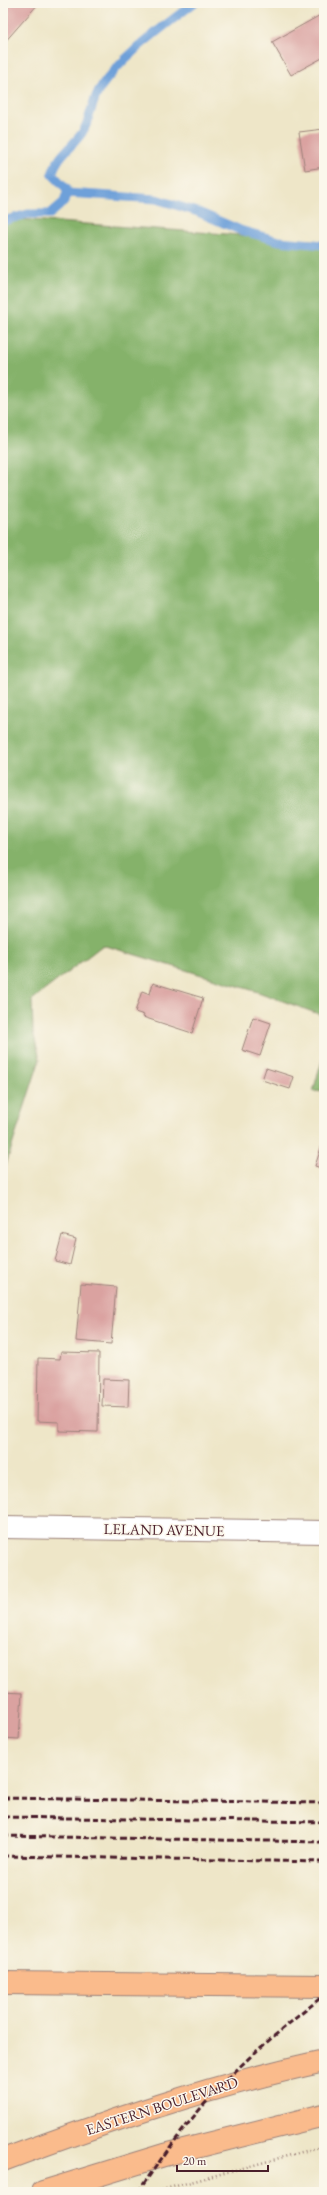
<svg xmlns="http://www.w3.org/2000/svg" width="327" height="2195" font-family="'EB Garamond',serif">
	<rect width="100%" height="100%" fill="#fbf7ec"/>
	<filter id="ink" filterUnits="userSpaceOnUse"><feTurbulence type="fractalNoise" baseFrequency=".025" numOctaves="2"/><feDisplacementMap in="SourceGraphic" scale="8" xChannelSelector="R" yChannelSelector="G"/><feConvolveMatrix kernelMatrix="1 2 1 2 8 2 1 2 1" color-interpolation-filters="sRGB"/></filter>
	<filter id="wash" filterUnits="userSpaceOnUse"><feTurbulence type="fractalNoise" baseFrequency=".012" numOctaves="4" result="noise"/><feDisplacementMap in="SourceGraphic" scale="16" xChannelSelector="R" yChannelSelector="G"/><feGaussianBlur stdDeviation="0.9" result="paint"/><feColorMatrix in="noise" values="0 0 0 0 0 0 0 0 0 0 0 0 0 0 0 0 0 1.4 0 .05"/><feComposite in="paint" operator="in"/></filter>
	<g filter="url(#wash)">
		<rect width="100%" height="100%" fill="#eee6c8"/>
		<path fill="#85b26a" stroke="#68684a" d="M3 218 324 241V1016L258 992 103 945 32 1000 33 1032 40 1059 3 1174Z
			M324 1054V1092L313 1091Z"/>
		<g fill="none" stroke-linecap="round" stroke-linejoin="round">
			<path stroke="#6ea0d9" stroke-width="9" d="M67 193 156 199 198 212 240 230 279 241 324 245
				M3 221 28 214H50L64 202 67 193 66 188 52 174C57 156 71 148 82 133 91 120 91 100 101 87 125 53 161 29 194 3"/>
		</g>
		<g id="blocks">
			<path fill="#daa2a0" d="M3 3H39L3 44Z
				M324 13V57L291 75 272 42Z
				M324 129V167L305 170 299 132Z
				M153 983 203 998 192 1033 143 1017 144 1015 135 1012 142 991 150 994Z
				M253 1017 271 1023 260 1056 242 1050Z
				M266 1068 294 1077 290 1089 262 1080Z
				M324 1139V1169L315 1166Z
				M62 1235 76 1239 70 1265 55 1261Z
				M81 1284 116 1287 111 1344 76 1341Z
				M61 1352 99 1353 98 1432 59 1431V1422L37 1421 38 1358 60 1359Z
				M103 1379 129 1380 128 1407 102 1406Z
				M3 1692 22 1693 19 1739 3 1738Z"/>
		</g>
	</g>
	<g filter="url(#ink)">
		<use href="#blocks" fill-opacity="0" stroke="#9c827a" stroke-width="1"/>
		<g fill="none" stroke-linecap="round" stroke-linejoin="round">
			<g stroke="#9c827a" stroke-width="24">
				<path id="street" d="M3 1527 324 1532"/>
			</g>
			<g stroke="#9c827a" stroke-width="24">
				<path id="primary" d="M3 1983 324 1986
					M3 2160C108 2121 214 2085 324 2061
					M43 2192 164 2155 324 2115"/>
			</g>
			<path stroke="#9c827a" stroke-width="2.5" stroke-dasharray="1 3" stroke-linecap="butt" d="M154 2192 324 2146"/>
			<use href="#street" stroke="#fff" stroke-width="22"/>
			<use href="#primary" stroke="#fabb8c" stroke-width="22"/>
			<path stroke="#4a1f2b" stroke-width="3" stroke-dasharray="6 3" stroke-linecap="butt" d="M3 1798 324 1803
				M3 1817 324 1822
				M3 1836 324 1842
				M3 1856 324 1862
				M138 2192C163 2156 190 2118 221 2086 252 2052 289 2024 324 1995"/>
		</g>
	</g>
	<g text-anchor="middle" stroke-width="3" stroke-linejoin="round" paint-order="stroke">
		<g font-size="15" fill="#4a1f2b" stroke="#fbf7ec">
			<text transform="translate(164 1530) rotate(1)" y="5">LELAND AVENUE</text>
			<text transform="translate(162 2106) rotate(-18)" y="5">EASTERN BOULEVARD</text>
		</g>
	</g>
	<rect width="327" height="2195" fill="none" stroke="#fbf7ec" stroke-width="16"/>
	<path d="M177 2165v6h91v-6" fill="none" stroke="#4a1f2b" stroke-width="2"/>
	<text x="183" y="2165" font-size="12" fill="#4a1f2b" stroke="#fbf7ec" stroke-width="3" paint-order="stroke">20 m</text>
</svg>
